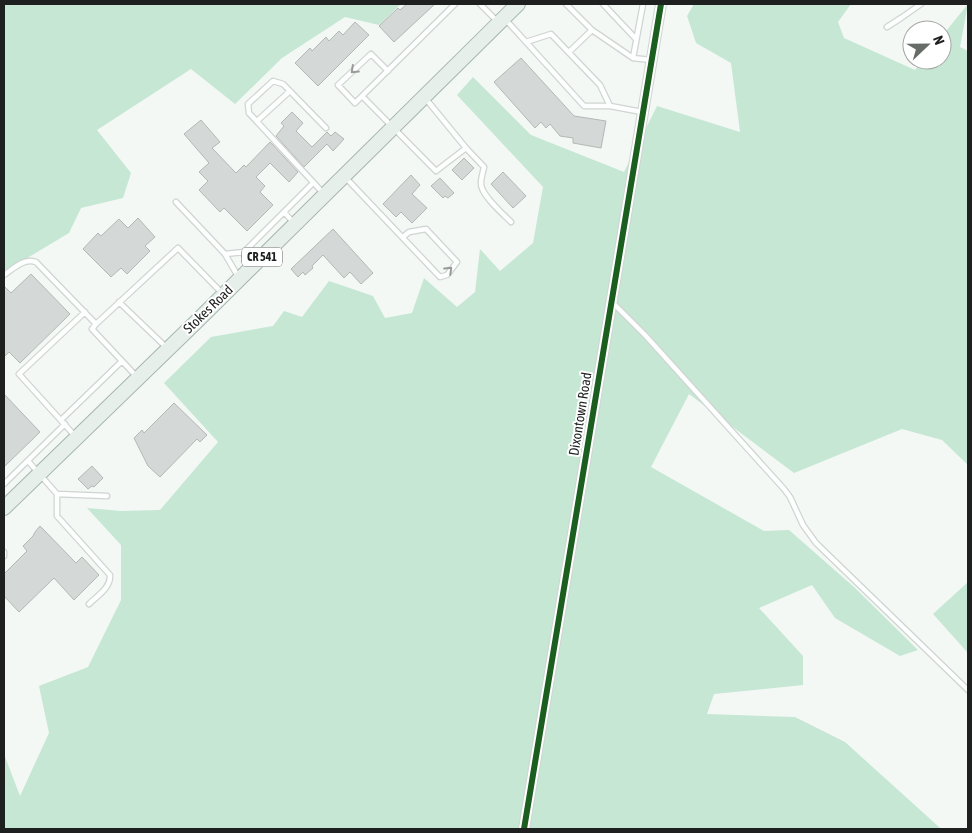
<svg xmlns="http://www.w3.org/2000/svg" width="972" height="833" font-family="'Asap Condensed',sans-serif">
	<rect width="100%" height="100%" fill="#f3f8f5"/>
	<path fill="#c5e7d4" d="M4 4H401L379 25 345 17 282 58 235 104 191 69 97 130 131 173 123 198 81 208 69 233 4 272Z
		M694 4H851L838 22 844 38 915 70 923 60H942V36L968 4 960 47 968 51V465L942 440 902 429 794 473 689 394 651 467 764 531 789 530 854 587 918 650 900 656 835 618 812 585 759 608 803 656V685L714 694 707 714 795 717 845 742 939 827 941 829H4V754L20 796 49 733 39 686 88 667 121 600V545L87 508 121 511 160 510 218 442 164 383 211 337 273 326 284 311 302 317 329 281 373 296 385 318 412 313 424 278 457 307 475 292 480 249 500 271 533 243 543 187 457 95 473 77 531 135 624 172 657 106 740 132 731 63 696 43 687 16Z
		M968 582V653L933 614Z"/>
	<path fill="#d4d8d6" stroke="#b3b7b5" d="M407 4H435L394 42 379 26 398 8 400 10Z
		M355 22 369 35 318 86 295 63 310 48 312 51 326 37 329 41 339 31 343 35Z
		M521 58 574 116 606 121 601 148 573 143V138L560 136 550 124 546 128 541 122 535 128 494 82Z
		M292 112 303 123 296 131 312 147 327 132 331 136 335 132 344 139 333 151 327 144 304 167 276 136 284 126 281 123Z
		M201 120 220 142 212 148 236 173 244 165 246 167 270 142 298 172 289 182 270 163 256 177 265 186 260 192 273 205 247 231 224 208 220 212 199 190 208 181 199 172 209 163 184 134Z
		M464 158 474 168 462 180 452 170Z
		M503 172 526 196 513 208 491 184Z
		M411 175 420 185 412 194 427 208 412 223 401 212 396 217 383 204Z
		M440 178 454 193 448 198 445 196 443 198 431 186Z
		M138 218 155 237 145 246 150 251 127 274 121 268 111 277 83 249 98 233 101 236 119 219 128 228Z
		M333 229 373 273 361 284 350 272 344 278 323 255 312 266 313 268 305 275 303 272 298 277 291 269Z
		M31 274 70 314 20 363 9 352 4 357V286L11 293Z
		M4 394 40 432 4 467Z
		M174 403 207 435 200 442 197 439 160 477 148 466 134 438 142 430 144 433Z
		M92 466 103 478 94 487 92 486 88 489 78 479Z
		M40 526 76 563 82 557 99 575 74 600 54 578 19 612 4 596V574L27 551 23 546 33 536 35 532Z"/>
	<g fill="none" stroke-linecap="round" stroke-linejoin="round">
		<g stroke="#d0d4d2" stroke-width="7">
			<path id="service" d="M480 4 498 22
				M566 4 592 30 569 52
				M603 4 636 39
				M643 4 633 58 651 60
				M505 19 526 42 551 34 600 85 610 106 642 112
				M887 27 901 18 921 4
				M592 30 633 58
				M526 42 584 106H610
				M388 71 371 54 338 85 355 103 455 4
				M362 96 436 171 466 148 426 99
				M257 121 290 91
				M466 148 484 167C483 172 481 178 481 183 480 194 503 214 511 222
				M345 177 440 277 447 275 457 262 426 229 409 232 403 237
				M324 194 249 113 248 104 273 81 283 84 326 128
				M176 202 225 254 239 278
				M284 212 294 223
				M244 252V255L251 265
				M225 254 244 252 313 183
				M4 275C14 268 24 258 36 262L96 324
				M119 302 167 348
				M612 302 645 335 784 489 790 497 803 525 816 543 968 690
				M137 377 92 329 96 324 178 248 222 293
				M61 420 122 361
				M75 436 19 374 85 312
				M28 461 57 494V516L110 575C111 588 97 596 89 604
				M4 484 65 424
				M57 494 107 496
				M4 552V556"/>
		</g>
		<g stroke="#d0d4d2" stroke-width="12">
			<path id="tertiary" d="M524 829 661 4"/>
		</g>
		<g stroke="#a7b7af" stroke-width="16">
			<path id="primary" d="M4 508 194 324 518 4"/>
		</g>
		<use href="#service" stroke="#fdfefe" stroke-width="4.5"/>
		<use href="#tertiary" stroke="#fdfefe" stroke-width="10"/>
		<use href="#primary" stroke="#e7efeb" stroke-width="14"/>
		<g stroke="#fff" stroke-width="9">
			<path id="cycleway" d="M524 829 661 4"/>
		</g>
		<use href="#cycleway" stroke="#1b5e20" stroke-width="6"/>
	</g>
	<defs><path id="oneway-chevron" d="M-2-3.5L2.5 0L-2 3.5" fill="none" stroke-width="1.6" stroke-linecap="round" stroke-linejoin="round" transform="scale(1.25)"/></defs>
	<g stroke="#989a99">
		<use href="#oneway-chevron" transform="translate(354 70) rotate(137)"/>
		<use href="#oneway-chevron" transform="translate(449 270) rotate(-44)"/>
	</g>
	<g text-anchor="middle" stroke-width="4" stroke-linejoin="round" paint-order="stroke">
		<rect fill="#fff" stroke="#616362" stroke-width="1" x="242" y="247.5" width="40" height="19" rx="4"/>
		<g font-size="12" font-weight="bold" fill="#1d201e">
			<text x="262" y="261">CR 541</text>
		</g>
		<g font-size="14" fill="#1d201e" stroke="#fff">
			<text transform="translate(208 309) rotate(-44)" y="5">Stokes Road</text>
			<text transform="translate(580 414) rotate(-81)" y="5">Dixontown Road</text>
		</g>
	</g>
	<rect width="972" height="833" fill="none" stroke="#1d201e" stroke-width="10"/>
	<g transform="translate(927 45) rotate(68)"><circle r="24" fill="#ffffff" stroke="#a5a6a5"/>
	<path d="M0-4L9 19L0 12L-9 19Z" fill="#686c69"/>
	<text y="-8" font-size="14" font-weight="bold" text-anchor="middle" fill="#1d201e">N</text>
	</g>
</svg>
